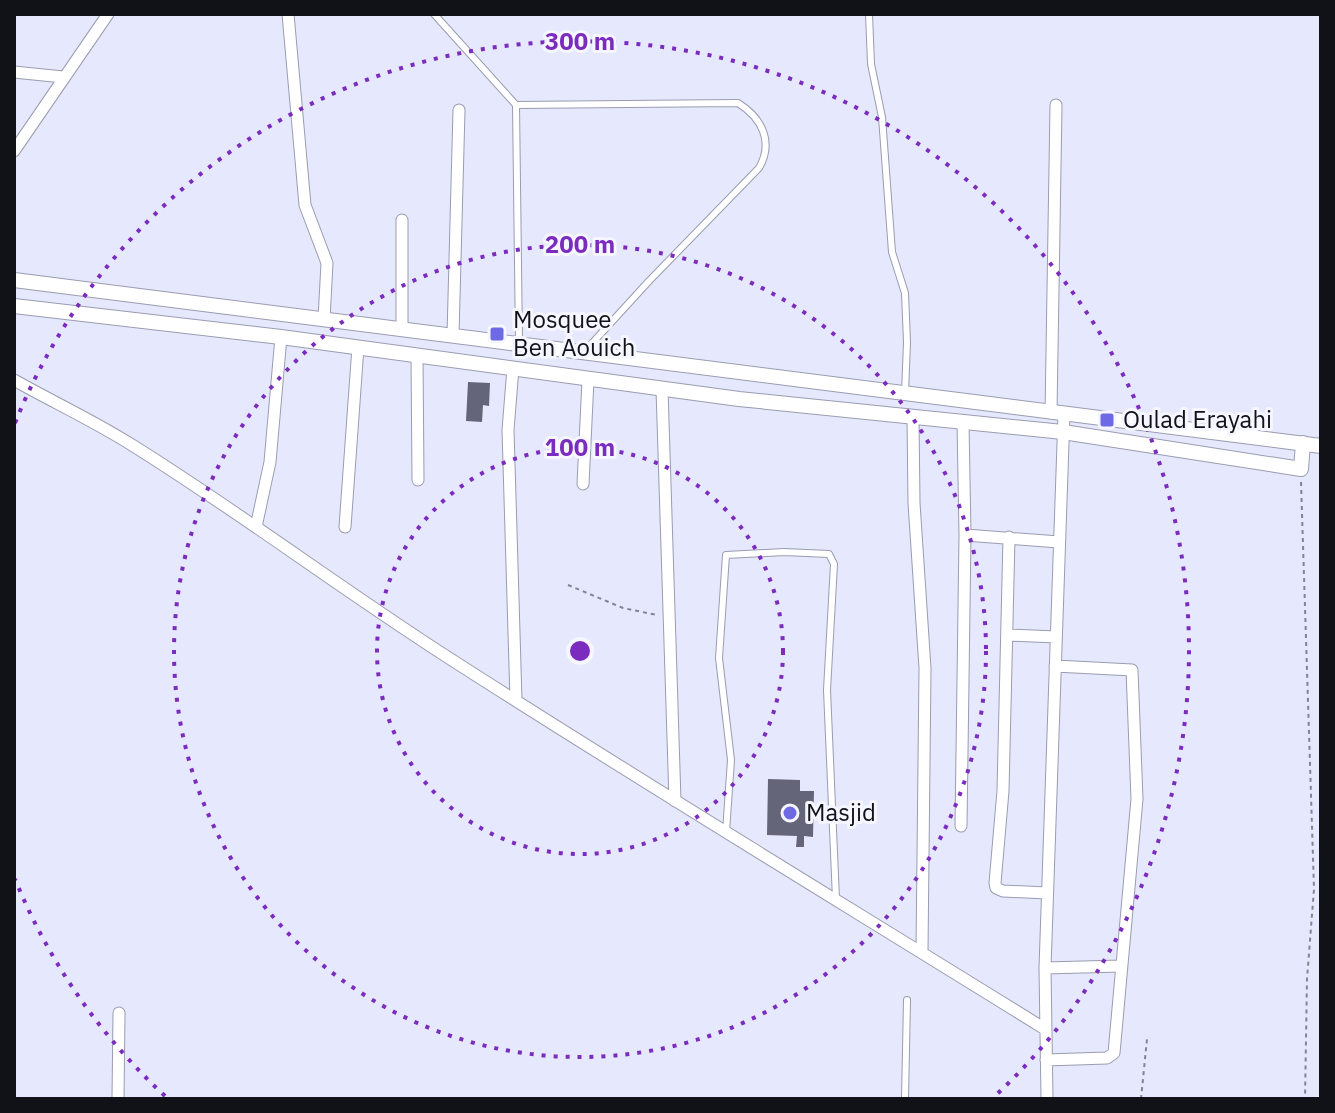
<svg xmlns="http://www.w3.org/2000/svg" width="1335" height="1113" font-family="'IBM Plex Sans',sans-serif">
	<rect width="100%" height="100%" fill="#e6e8fd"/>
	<path fill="#646578" d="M468 382 490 383 489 406 483 405 482 422 466 421Z
		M768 779 800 780V791H814L813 837 804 836V847H796L797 836 767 835Z"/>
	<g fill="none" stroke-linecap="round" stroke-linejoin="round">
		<g stroke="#9a9cb0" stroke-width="8">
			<path id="service" d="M434 14 516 105 519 343
				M869 14 871 64 882 117 892 252 905 293 907 342 905 394
				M516 105 738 103C762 118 774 142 759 168L649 281 585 351
				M726 832 731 760 719 658 726 555 784 552 829 554 834 564 827 690 836 899
				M905 1099 907 1000"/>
		</g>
		<g stroke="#9a9cb0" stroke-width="13">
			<path id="minor" d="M288 14 305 205 327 263 324 319
				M14 72 63 77
				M14 151 108 14
				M402 327V220
				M453 335 459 110
				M417 355 418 480
				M513 368 508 430 516 700
				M14 380C53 402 94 421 132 445 241 513 344 591 452 660 648 786 847 906 1045 1029
				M662 389 675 801
				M1051 413 1056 105
				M913 417 914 503 925 668 922 952
				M963 422 965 535 1059 542
				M583 484 588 380
				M256 527 270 462 281 337
				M345 527 358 347
				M1009 537 1003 791 995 883 996 888 1003 891 1047 893
				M1007 635 1056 637
				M961 826 965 535
				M1045 968 1121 966
				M1046 1060 1107 1058 1114 1053 1137 799 1132 670 1055 666
				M118 1099 119 1013
				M1047 1099 1045 968 1064 414"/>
		</g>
		<g stroke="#9a9cb0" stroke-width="16">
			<path id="tertiary" d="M14 280 1321 446
				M14 306 281 337 739 399 1063 432 1301 469 1303 443"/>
		</g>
		<path stroke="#838493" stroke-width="2" stroke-dasharray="4 4" stroke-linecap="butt" d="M1301 482 1314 889 1307 979 1305 1099
			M568 585 623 608 657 615
			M1141 1099 1147 1039"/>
		<use href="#service" stroke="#fff" stroke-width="6"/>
		<use href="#minor" stroke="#fff" stroke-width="11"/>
		<use href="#tertiary" stroke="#fff" stroke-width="14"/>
	</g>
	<g fill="none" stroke="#7b2cbf" stroke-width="4" stroke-dasharray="4 8">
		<circle cx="580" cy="651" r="203"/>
		<circle cx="580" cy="651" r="406"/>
		<path d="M165 1096A609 609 0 0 1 15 879M15 423A609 609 0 1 1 995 1096"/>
	</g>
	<g fill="#6e6ae4" stroke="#f5f6ff" stroke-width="3">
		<rect x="489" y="326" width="16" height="16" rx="4"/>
		<rect x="1099" y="412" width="16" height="16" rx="4"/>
		<circle cx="790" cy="813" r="8"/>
	</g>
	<g text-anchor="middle" stroke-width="6" stroke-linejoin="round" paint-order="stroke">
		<g font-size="24" fill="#111118" stroke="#f5f6ff" text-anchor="start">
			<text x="513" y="328">Mosquee<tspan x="513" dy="28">Ben Aouich</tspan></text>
			<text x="1123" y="428">Oulad Erayahi</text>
			<text x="806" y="821">Masjid</text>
		</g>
	</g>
	<circle cx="580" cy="651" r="12" fill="#7b2cbf" stroke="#f5f6ff" stroke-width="4"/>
	<g font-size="24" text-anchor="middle" font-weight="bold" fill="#7b2cbf" stroke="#f5f6ff" stroke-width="6" stroke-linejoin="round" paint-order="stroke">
		<text x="580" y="50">300 m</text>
		<text x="580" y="253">200 m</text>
		<text x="580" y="456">100 m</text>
	</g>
	<rect width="1335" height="1113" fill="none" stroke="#111118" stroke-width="32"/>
</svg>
